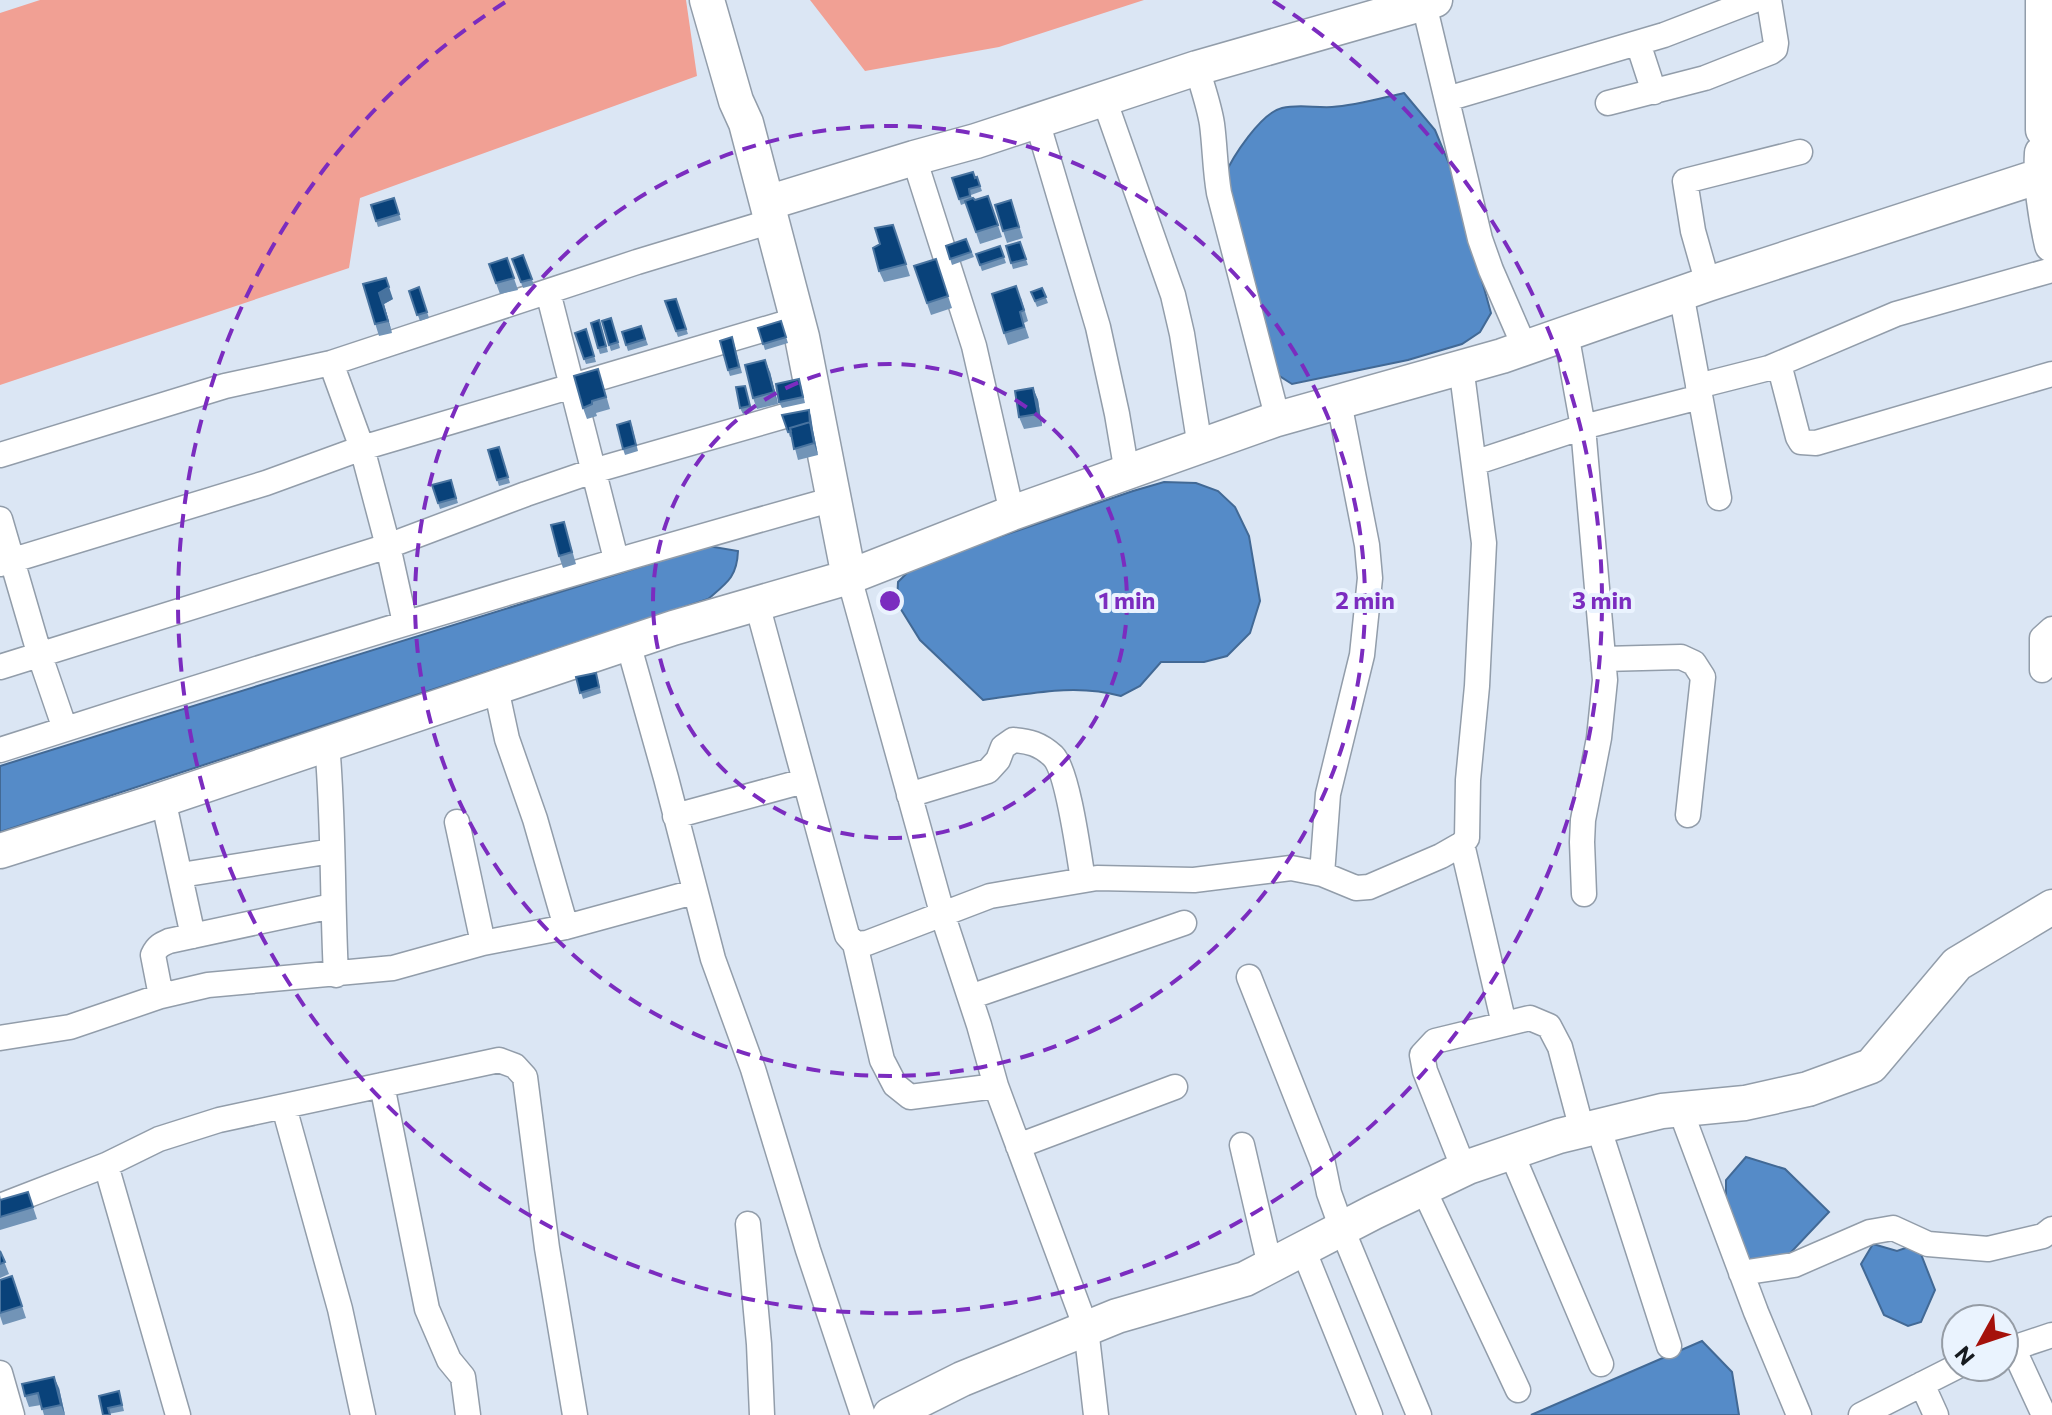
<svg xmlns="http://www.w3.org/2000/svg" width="2052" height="1415" font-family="Commissioner,sans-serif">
	<rect width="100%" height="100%" fill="#dbe6f4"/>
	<path fill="#f1a094" d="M40 0H686L697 76 360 198 349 268 0 385V13Z
		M810 0H1144L999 47 865 71Z"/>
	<path fill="#558bc8" stroke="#426995" stroke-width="2" d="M1404 93 1435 130 1450 166 1491 313 1480 332 1462 344 1408 360 1292 384 1278 375 1224 177C1232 157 1261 113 1282 108 1299 104 1315 108 1332 107 1354 106 1382 98 1404 93Z
		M1164 482 1196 483 1218 491 1235 507 1249 536 1260 601 1250 633 1227 656 1204 662H1161L1140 686 1121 696C1075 683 1029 694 983 700L920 640 897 603 898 582 914 566 1133 491Z
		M708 546 738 551C737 577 727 583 708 599L0 832V766Z
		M1746 1157 1785 1169 1829 1212 1779 1265 1741 1257 1726 1218V1180Z
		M1873 1244 1897 1251 1917 1244 1935 1290 1921 1322 1908 1326 1884 1315 1861 1264Z
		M1702 1341 1732 1372 1739 1415H1531Z"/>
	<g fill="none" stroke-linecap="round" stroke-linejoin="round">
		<g stroke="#929daa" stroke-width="27">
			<path id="street" d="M1424 4 1480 239 1491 270 1525 348
				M1638 43 1654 92
				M1197 68C1202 86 1209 105 1212 124 1215 147 1215 170 1219 193L1278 420
				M1104 99 1173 295 1182 334 1200 447
				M1447 99 1664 35 1755 0
				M1608 103 1705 78 1771 52 1775 49 1776 43 1769 0
				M1037 121 1098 327 1117 414 1127 473
				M914 158 974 346 1012 513
				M1708 284 1693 231 1685 181 1800 152
				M548 292 616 559
				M1681 293 1719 498
				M1566 333 1583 427 1605 680 1599 738 1583 820 1582 842 1584 894
				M331 363 362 448 388 546 405 623
				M1779 364 1798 437 1801 442 1816 443 2052 374
				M1698 386 1769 368 1896 314 2052 270
				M0 455 225 386 331 363 637 262 772 221
				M1474 463 1583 427 1700 397
				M0 519 40 656 65 729
				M0 564 266 483 362 448 789 322
				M849 577 943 916 979 1025 996 1086 1086 1328 1096 1415
				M757 604 847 935 855 944 867 943 990 896 1097 878 1194 880 1291 868 1322 874 1356 888 1369 887 1441 856 1462 844 1467 838 1468 780 1477 686 1484 543 1461 366
				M628 643 666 778 713 959 753 1069 808 1250 863 1415
				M1603 659 1681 657 1694 663 1703 677 1688 815
				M0 667 388 546 526 494 593 471 816 407
				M2042 670V638L2052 629
				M496 688 507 739 535 819 566 927
				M327 744C334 821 332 898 336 975
				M0 750C276 661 554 577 834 499
				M909 795 988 771 998 760 1003 747 1013 740C1029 741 1040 744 1053 756 1068 771 1079 856 1083 880
				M163 799 193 936
				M675 816 804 781
				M457 822 483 943
				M1462 844 1504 1024
				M1322 874 1328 794 1362 655 1370 578 1367 545 1339 402
				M181 875 332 851
				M855 944 882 1060 895 1085 910 1097 996 1086
				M1249 977 1323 1164 1329 1193 1342 1229 1419 1415
				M161 996 153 955C157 946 162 944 169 941L332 906
				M970 997 1184 923
				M0 1038 70 1027 161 996 208 985 393 968 483 943 566 927 694 892
				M382 1085 427 1309 449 1360 463 1377 468 1415
				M284 1107 340 1309 363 1415
				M1680 1109 1756 1312 1799 1415
				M1598 1126 1669 1346
				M1242 1145 1270 1266
				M1018 1146 1175 1087
				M1511 1152 1601 1364
				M106 1165 178 1415
				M1464 1169 1425 1071 1422 1055 1435 1041 1530 1018 1549 1026 1560 1047 1582 1130
				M1423 1188 1518 1390
				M0 1206 106 1165 159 1139 219 1120 499 1060 515 1066 525 1077 547 1248 575 1415
				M748 1224 759 1344 762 1415
				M1303 1249 1370 1415
				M1741 1273 1794 1265 1870 1232 1893 1228 1928 1244 1988 1249 2043 1236 2052 1229
				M2013 1348 2044 1415
				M2004 1351 2052 1335
				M0 1373 12 1415
				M1922 1384 1936 1415
				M1861 1415 1956 1367"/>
		</g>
		<g stroke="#929daa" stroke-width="37">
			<path id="secondary" d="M707 0 736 101 746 123 802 337 849 577 1012 513 1274 420 1502 356 1708 284 2040 176
				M2043 0V130
				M2042 153C2040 184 2045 214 2052 245
				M767 203 914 158 976 141 1197 68 1435 0
				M0 851 149 804 673 628 849 577
				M890 1415 962 1379 1117 1316 1245 1279 1374 1212 1468 1167 1559 1136 1662 1111 1745 1103 1808 1089 1871 1066 1957 964 2052 907"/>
		</g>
		<use href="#street" stroke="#fff" stroke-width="24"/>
		<use href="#secondary" stroke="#fff" stroke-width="34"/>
	</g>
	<path fill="#7294b7" d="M977 177 982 191 971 195 972 199 975 200 988 196 1002 237 980 244 966 203 961 205 952 178Z
		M394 198 401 220 378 227 371 205Z
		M1011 200 1023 238 1007 243 1003 231Z
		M893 225 910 276 884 282 879 271Z
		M966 239 974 257 952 265 946 246Z
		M1020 242 1028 265 1013 269 1006 246Z
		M1000 246 1006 263 982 271 976 254Z
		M523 255 534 285 523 288 512 259Z
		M507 258 518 290 500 294 489 264Z
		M936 259 952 308 931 315 914 266Z
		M363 284 393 299 384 304 392 333 379 336Z
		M419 287 429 318 420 321 409 291Z
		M1042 288 1048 303 1037 307 1031 292Z
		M1021 298 1028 321 1024 323 1029 338 1008 345 1004 333Z
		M676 299 688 334 678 337 665 301Z
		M611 318 620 348 611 351 602 321Z
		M599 320 608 352 600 354 598 348Z
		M781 321 788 343 765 350 758 328Z
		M641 326 648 345 628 351 622 332Z
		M586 329 596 362 586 364 575 333Z
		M734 343 742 373 730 376 728 370Z
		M770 372 778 404 757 409 753 398Z
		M602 381 610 409 596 413 597 416 587 419 583 408Z
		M801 385 805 403 782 408 779 402Z
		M745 386 752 411 743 414 740 408Z
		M1033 388 1038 400 1042 426 1024 429 1019 417Z
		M809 410 818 455 798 460 792 437H790L782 415Z
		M632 426 638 451 625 455 623 449Z
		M499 447 510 483 499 486 488 450Z
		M451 480 458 503 440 509 432 485Z
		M564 522 576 564 563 568 559 556Z
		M576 677 598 679 601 693 583 699Z
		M28 1192 37 1219 0 1230V1195L1 1200Z
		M0 1251 9 1274 0 1278Z
		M12 1276 26 1318 3 1325 0 1316V1280Z
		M59 1388 65 1415H44L41 1405 29 1407 25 1396Z
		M119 1391 124 1411 103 1415Z"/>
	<path fill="#48739f" d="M386 278 393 299 384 304 392 333 379 293Z
		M765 360 770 372 778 404 774 392Z
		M1033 388 1038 400 1042 426 1038 414Z
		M809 410 811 416 813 430 818 455 814 443 810 422Z
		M54 1377 59 1388 65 1415 61 1405Z"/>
	<path fill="#09427a" stroke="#48739f" stroke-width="2" d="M973 172 975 178 977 177 980 186 969 189 970 196 959 199 952 178Z
		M988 196 998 225 976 232 965 201 973 198 975 200Z
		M394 198 399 214 376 221 371 205Z
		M1011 200 1019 227 1003 231 995 205Z
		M893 225 906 264 879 271 873 248 880 244 875 228Z
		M966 239 971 252 950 259 946 246Z
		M1020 242 1026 259 1011 263 1006 246Z
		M1000 246 1004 257 980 265 976 254Z
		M523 255 532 279 521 282 512 259Z
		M507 258 514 278 496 283 489 264Z
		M936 259 948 296 927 303 914 266Z
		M386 278 389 287 379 293 388 321 375 324 363 284Z
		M1016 286 1024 310 1020 312 1024 327 1004 333 992 294Z
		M419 287 427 312 417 315 409 291Z
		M1042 288 1046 297 1035 301 1031 292Z
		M676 299 686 329 676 331 665 301Z
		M611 318 618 342 609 345 602 321Z
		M599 320 606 346 598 348 591 323Z
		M781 321 786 337 763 344 758 328Z
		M641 326 645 339 626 345 622 332Z
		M586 329 594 356 584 359 575 333Z
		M732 337 739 367 728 370 720 341Z
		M765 360 774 392 753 398 745 365Z
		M598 369 606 397 592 401V404L583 408 574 376Z
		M799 379 803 397 779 402 776 384Z
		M745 386 750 406 740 408 736 387Z
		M1033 388 1038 414 1019 417 1015 391Z
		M809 410 810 424V422L790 428 791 431 788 432 782 415Z
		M630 421 636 445 623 449 617 425Z
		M810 422 814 443 794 449 790 428Z
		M499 447 508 477 497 480 488 450Z
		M451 480 456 498 438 503 432 485Z
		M564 522 572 552 559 556 551 525Z
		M596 673 599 687 580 693 576 677Z
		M28 1192 33 1207 0 1217V1200Z
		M0 1251 5 1262 0 1264Z
		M12 1276 22 1306 0 1313V1280Z
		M54 1377 61 1405 42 1409 38 1393 25 1396 22 1384Z
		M119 1391 122 1405 108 1408 110 1415H103L99 1396Z"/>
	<g fill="none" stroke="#7b2cbf" stroke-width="4" stroke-dasharray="14 10">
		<circle cx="890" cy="601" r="237"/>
		<circle cx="890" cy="601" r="475"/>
		<path d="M1273 1A712 712 0 1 1 507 1"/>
	</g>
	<circle cx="890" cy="601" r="12" fill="#7b2cbf" stroke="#eaf3fe" stroke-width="4"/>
	<g font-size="24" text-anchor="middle" font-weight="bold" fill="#7b2cbf" stroke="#eaf3fe" stroke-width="8" stroke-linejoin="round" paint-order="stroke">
		<text x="1127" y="609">1 min</text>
		<text x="1365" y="609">2 min</text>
		<text x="1602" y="609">3 min</text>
	</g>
	<g transform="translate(1980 1343) rotate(230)"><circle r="38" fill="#eaf3fe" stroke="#959ca5" stroke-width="2"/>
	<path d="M0-6L14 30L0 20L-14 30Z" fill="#a5110b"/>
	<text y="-12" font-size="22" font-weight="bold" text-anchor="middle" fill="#161a1f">N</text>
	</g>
</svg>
